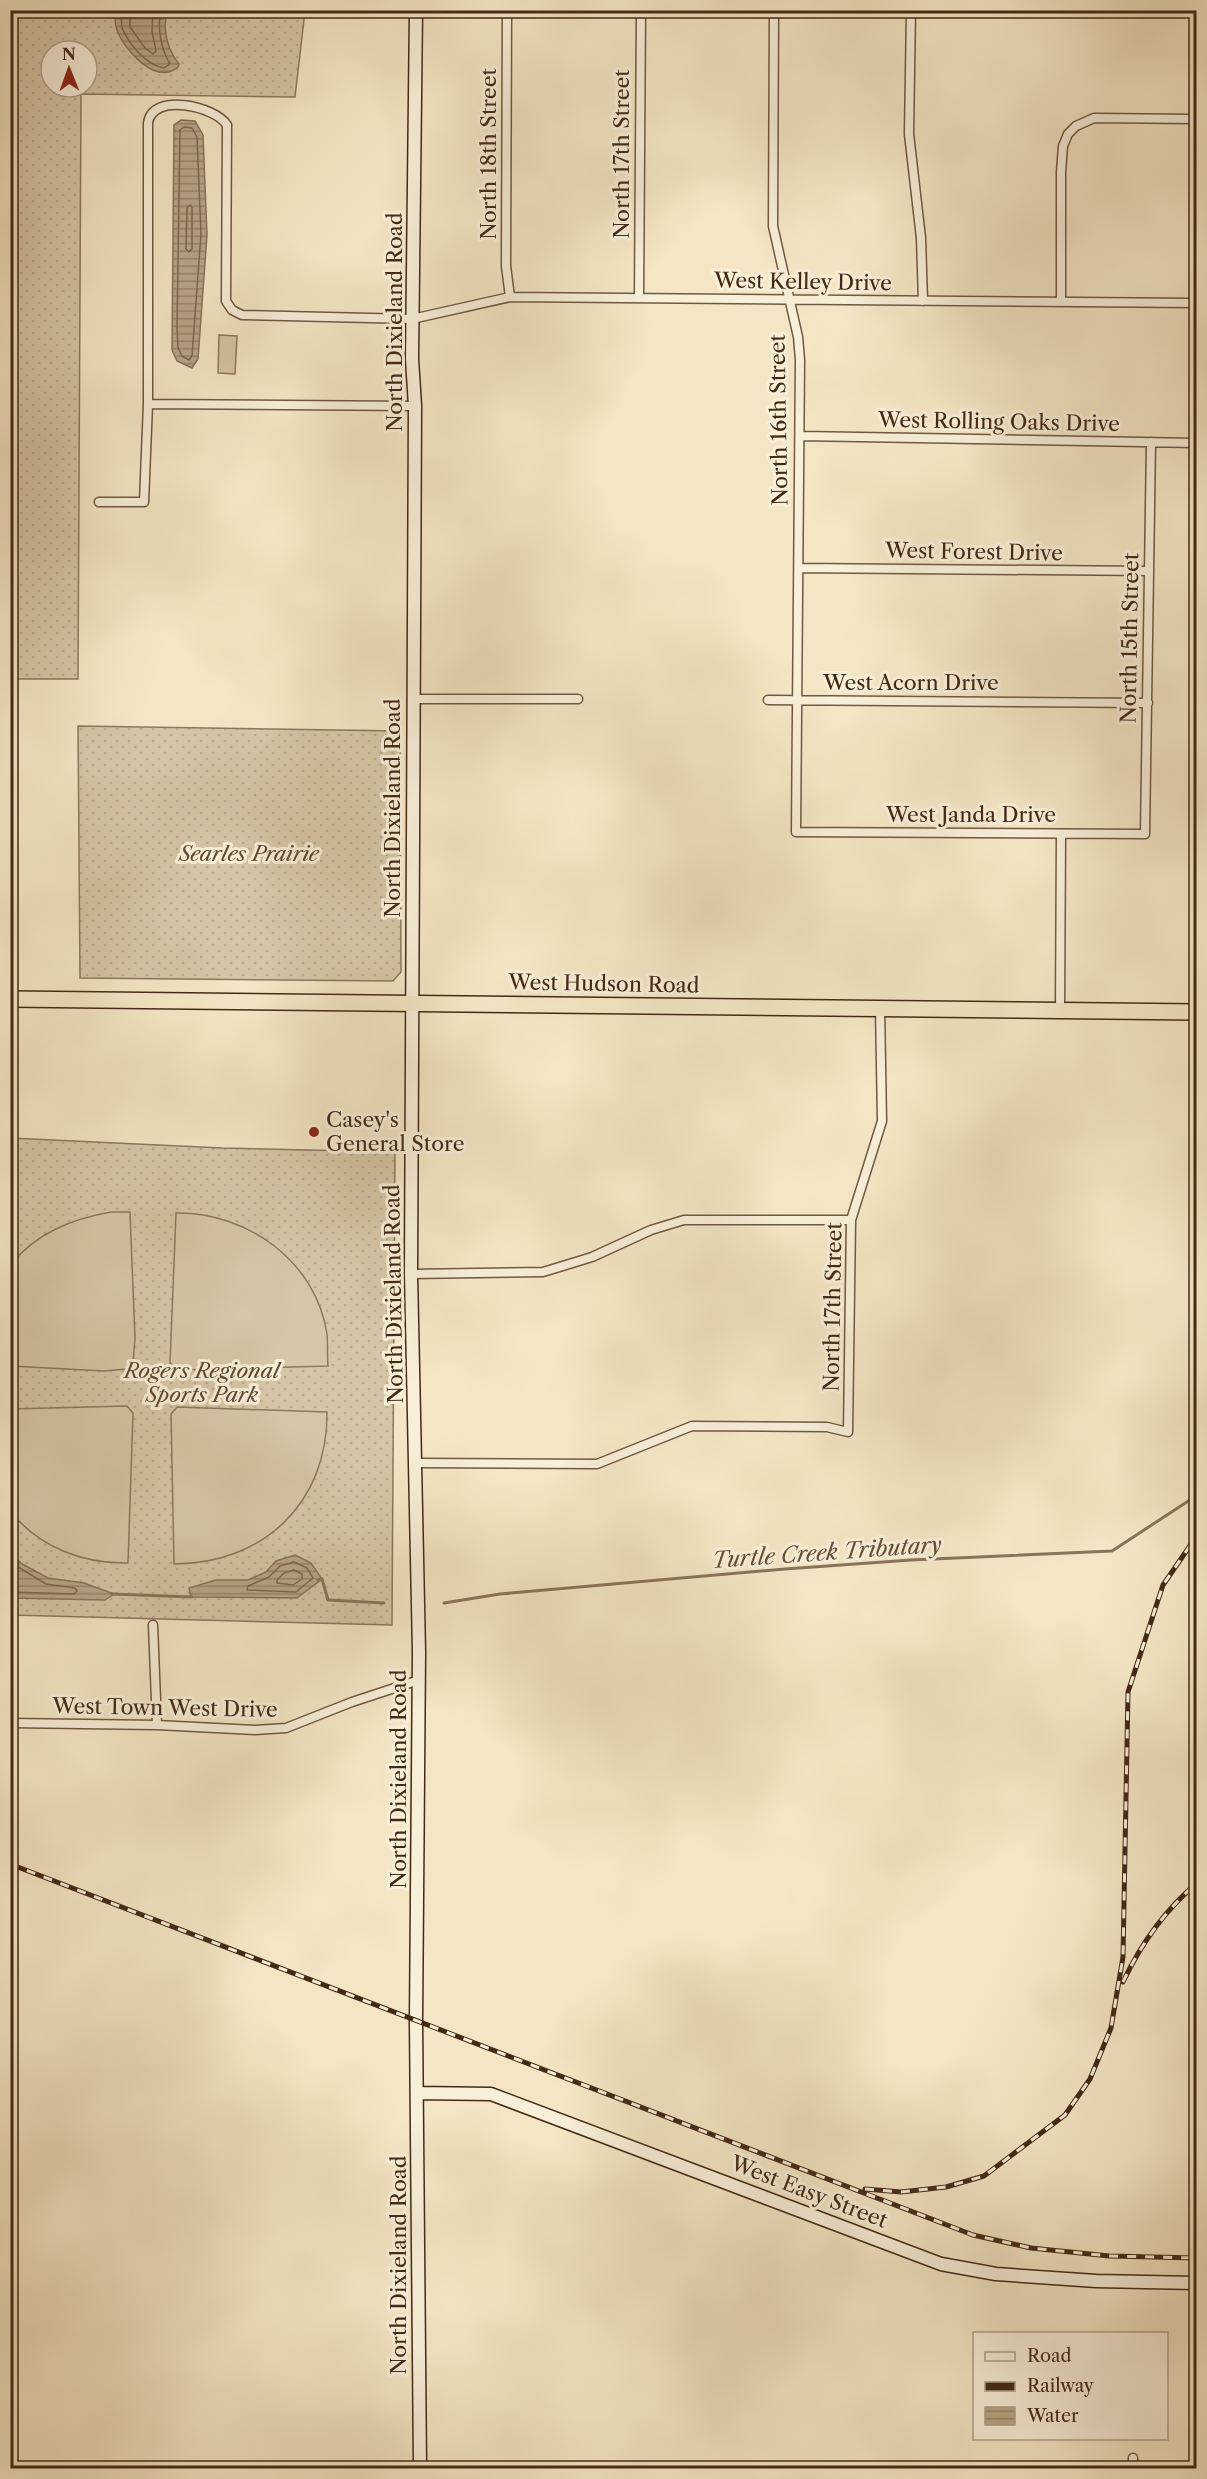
<svg xmlns="http://www.w3.org/2000/svg" width="1207" height="2479" font-family="'Libre Caslon Text',serif">
	<defs>
		<pattern id="grass-dots" width="8" height="8" patternUnits="userSpaceOnUse" patternTransform="scale(1.5)"><rect width="8" height="8" fill="#d6c6a7"/><path d="M2 2h.1M6 6h.1" fill="none" stroke="#b9aa8f" stroke-width="1.8" stroke-linecap="round"/></pattern>
		<pattern id="water-rules" width="6" height="5" patternUnits="userSpaceOnUse" patternTransform="scale(1.5)"><rect width="6" height="5" fill="#b8a689"/><path d="M0 2.5h6" fill="none" stroke="#97876f"/></pattern>
	</defs>
	<rect width="100%" height="100%" fill="#f4e6c5"/>
	<filter id="stains"><feTurbulence type="fractalNoise" baseFrequency=".00333" numOctaves="4"/><feColorMatrix values="0 0 0 0 .2 0 0 0 0 .09 0 0 0 0 .02 0 0 0 .5 -.17"/></filter>
	<radialGradient id="worn" r=".72"><stop offset=".6" stop-color="#630" stop-opacity="0"/><stop offset="1" stop-color="#630" stop-opacity=".3"/></radialGradient>
	<path fill="url(#grass-dots)" stroke="#8c785e" stroke-width="1.5" fill-rule="evenodd" d="M11 11H305L295 97 81 94 78 679H11ZM51 51H87V87H51Z
		M78 726 400 731 401 972 393 981 80 978Z
		M10 1138 222 1148 395 1152 392 1625 11 1615Z"/>
	<path fill="#d6c6a7" stroke="#8c785e" stroke-width="1.5" d="M219 335 237 336 235 374 218 373Z
		M111 1212H130L135 1339 133 1362 126 1369 104 1371 11 1366V1264C37 1233 71 1219 111 1212Z
		M176 1213C247 1212 316 1261 327 1334 328 1345 327 1356 328 1366L178 1370 170 1363Z
		M127 1406 133 1413 128 1563C83 1564 39 1547 11 1512V1409Z
		M177 1407 327 1412C328 1503 263 1564 174 1564L171 1414Z"/>
	<path fill="url(#water-rules)" stroke="#89745b" stroke-width="1.5" d="M116 11H168C161 27 168 51 179 64L178 67C156 86 124 50 117 30 114 23 115 17 116 11Z
		M181 120 195 121 203 135 207 235 198 359 192 368 177 361 172 350 174 125Z
		M11 1554 22 1564 48 1578 84 1583 114 1594 105 1600 11 1598Z
		M295 1555 311 1563 322 1579 297 1598 191 1597 189 1588 216 1580H248L266 1572 276 1561Z"/>
	<g fill="none" stroke-linecap="round" stroke-linejoin="round">
		<path stroke="#7e684f" stroke-width="1.5" d="M122 10C122 17 120 23 123 30 130 45 146 65 164 68L170 64C161 49 157 28 161 10
			M130 10V27L145 48 153 54 156 51 152 31 153 10
			M184 127 192 128 197 137 201 234 192 356 189 360 182 356 178 348 177 327 180 130Z
			M190 205 192 207V249L189 252 186 249 187 207Z
			M10 1562 46 1584 75 1588 77 1591 74 1594 10 1592
			M294 1562 307 1568 313 1578 296 1592 247 1590 248 1586 269 1577 280 1566Z
			M294 1570 302 1574V1579L293 1585 277 1583V1580L284 1573Z"/>
		<path stroke="#89745b" stroke-width="3" d="M318 1580 322 1579 328 1600 384 1603
			M112 1594 192 1597
			M444 1603 500 1594 785 1569 911 1560 1112 1551 1196 1496"/>
		<g stroke="#6f5941" stroke-width="11">
			<path id="street" d="M507 10 506 266 510 297
				M774 10 773 226 798 337 800 360 796 832 1145 834 1151 442
				M911 10 909 134 921 238 923 301
				M639 298 641 10
				M1061 302V172L1063 146 1068 134 1076 126 1094 118 1196 119
				M148 404 415 406
				M801 436 1196 443
				M99 502H144L148 404V123C152 92 215 106 227 125L226 301 232 310 242 315 412 319 510 297 1196 303
				M799 568 1149 571
				M412 699H578
				M768 700 1148 703
				M1060 1010 1061 834
				M411 1274 543 1272 592 1257 651 1230 684 1220H851
				M416 1463 597 1464 692 1426 827 1427 848 1432 851 1220 882 1121 880 1007
				M153 1625 157 1725
				M10 1723 157 1725 255 1730 286 1728 352 1702 419 1680
				M1133 2468V2458"/>
		</g>
		<g stroke="#432a15" stroke-width="15">
			<path id="secondary" d="M416 10 412 359 415 406 411 1274 419 1652 416 2021 420 2468
				M418 2093 491 2094 941 2264 996 2274 1096 2281 1196 2283"/>
		</g>
		<g stroke="#432a15" stroke-width="18">
			<path id="highway" d="M10 999 1196 1012"/>
		</g>
		<use href="#street" stroke="#f8efd9" stroke-width="8"/>
		<use href="#secondary" stroke="#f8efd9" stroke-width="12"/>
		<use href="#highway" stroke="#f4e6c5" stroke-width="15"/>
		<g stroke="#432a15" stroke-width="5">
			<path id="rail" d="M10 1864 973 2235 1031 2248 1109 2256 1196 2258
				M1123 1982C1140 1946 1165 1910 1196 1884
				M865 2189 901 2192 946 2187 984 2176 1065 2115 1090 2079 1111 2028 1123 1957 1128 1692 1163 1585 1196 1537"/>
		</g>
		<use href="#rail" stroke="#f8efd9" stroke-width="3" stroke-dasharray="9" stroke-linecap="butt"/>
	</g>
	<circle fill="#8f2418" stroke="#f8efd9" stroke-width="2" cx="314" cy="1132" r="6"/>
	<g text-anchor="middle" stroke-width="6" stroke-linejoin="round" paint-order="stroke">
		<g font-size="21" fill="#432a15" stroke="#f8efd9">
			<text transform="translate(489 154) rotate(-90)" y="7">North 18th Street</text>
			<text transform="translate(622 154) rotate(-90)" y="7">North 17th Street</text>
			<text transform="translate(803 282) rotate(1)" y="7">West Kelley Drive</text>
			<text transform="translate(395 322) rotate(-90)" y="7">North Dixieland Road</text>
			<text transform="translate(779 420) rotate(-91)" y="7">North 16th Street</text>
			<text transform="translate(999 422) rotate(1)" y="7">West Rolling Oaks Drive</text>
			<text transform="translate(974 552) rotate(1)" y="7">West Forest Drive</text>
			<text transform="translate(1130 638) rotate(-89)" y="7">North 15th Street</text>
			<text x="911" y="690">West Acorn Drive</text>
			<text transform="translate(393 808) rotate(-90)" y="7">North Dixieland Road</text>
			<text x="971" y="822">West Janda Drive</text>
			<text transform="translate(604 984) rotate(1)" y="7">West Hudson Road</text>
			<text transform="translate(394 1294) rotate(-91)" y="7">North Dixieland Road</text>
			<text transform="translate(833 1307) rotate(-89)" y="7">North 17th Street</text>
			<text transform="translate(165 1708) rotate(1)" y="7">West Town West Drive</text>
			<text transform="translate(399 1779) rotate(-90)" y="7">North Dixieland Road</text>
			<text transform="translate(809 2192) rotate(21)" y="7">West Easy Street</text>
			<text transform="translate(399 2265) rotate(-90)" y="7">North Dixieland Road</text>
		</g>
		<g font-size="21" font-style="italic" fill="#604932" stroke="#f8efd9">
			<text x="249" y="861">Searles Prairie</text>
			<text x="202" y="1378">Rogers Regional<tspan x="202" dy="24">Sports Park</tspan></text>
		</g>
		<g font-size="21" fill="#432a15" stroke="#f8efd9" text-anchor="start">
			<text x="326" y="1127">Casey's<tspan x="326" dy="24">General Store</tspan></text>
		</g>
		<g font-size="22" font-style="italic" fill="#664f38" stroke="#f8efd9">
			<text transform="translate(827 1552) rotate(-4)" y="8">Turtle Creek Tributary</text>
		</g>
	</g>
	<rect width="1207" height="2479" fill="none" stroke="#f4e6c5" stroke-width="36"/>
	<rect x="12" y="12" width="1183" height="2455" fill="none" stroke="#432a15" stroke-width="3"/>
	<rect x="18" y="18" width="1171" height="2443" fill="none" stroke="#432a15" stroke-width="1.5"/>
	<rect x="973" y="2332" width="195" height="108" fill="#f8efd9" stroke="#b0a08b" stroke-width="1.5"/>
	<rect x="985" y="2352" width="30" height="9" fill="#f8efd9" stroke="#b0a08b" stroke-width="1.5"/>
	<text x="1027" y="2362" font-size="18" fill="#432a15">Road</text>
	<rect x="985" y="2382" width="30" height="9" fill="#432a15" stroke="#b0a08b" stroke-width="1.5"/>
	<text x="1027" y="2392" font-size="18" fill="#432a15">Railway</text>
	<rect x="985" y="2407" width="30" height="18" fill="url(#water-rules)" stroke="#b0a08b" stroke-width="1.5"/>
	<text x="1027" y="2422" font-size="18" fill="#432a15">Water</text>
	<g transform="translate(69 69) rotate(359)"><circle r="28" fill="#f8efd9" stroke="#b0a08b" stroke-width="1.5"/>
	<path d="M0-4.5L10 22L0 15L-10 22Z" fill="#8f2418"/>
	<text y="-9" font-size="16" font-weight="bold" text-anchor="middle" fill="#432a15">N</text>
	</g>
	<rect width="100%" height="100%" filter="url(#stains)"/>
	<rect width="100%" height="100%" fill="url(#worn)"/>
</svg>
